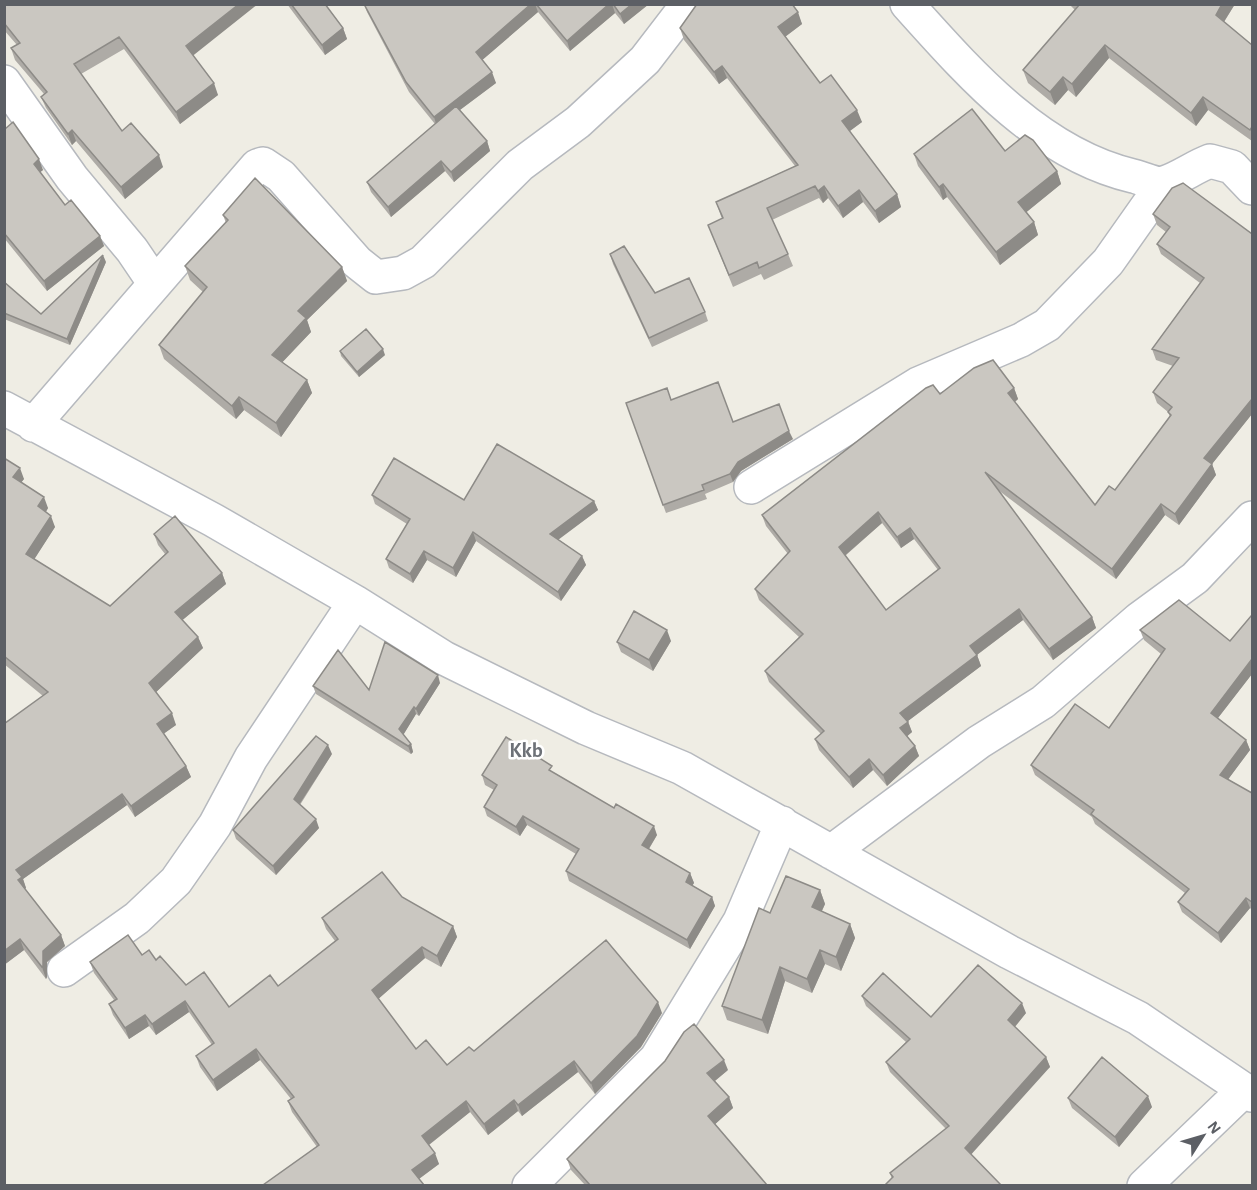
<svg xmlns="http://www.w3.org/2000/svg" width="1257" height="1190" font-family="'Alegreya Sans',sans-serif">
	<rect width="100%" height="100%" fill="#efede4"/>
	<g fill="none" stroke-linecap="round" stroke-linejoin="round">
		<g stroke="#b6b9be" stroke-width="36">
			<path id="minor" d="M907 4C969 73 1039 154 1133 176 1142 178 1156 185 1164 183 1180 178 1194 167 1210 161L1232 167 1252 188
				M4 82 72 178 132 250 155 284
				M4 408 213 520 355 602 444 658 586 728 682 768 1009 952 1138 1018 1252 1095
				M33 425 257 166 263 164 281 176 357 262 376 277 403 273 423 262 520 165 578 122 645 60 688 4
				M751 487 918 384 1021 340 1047 325 1108 262 1163 184
				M831 852 979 742 1043 702 1139 619 1195 578 1252 518
				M64 970 137 918 176 881 215 825 251 758 355 602
				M529 1186 656 1059 740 921 782 823
				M1144 1186 1244 1090"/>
		</g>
		<use href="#minor" stroke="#fff" stroke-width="33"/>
	</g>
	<path fill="#aeaba6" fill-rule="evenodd" d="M4 4 193 55 218 95 180 124 124 49 81 74 122 131 163 167 125 199 76 141 72 145 46 108 41 97 44 94 15 60 11 48 17 45 4 30Z
		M287 4H325L343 28 347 39 325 55Z
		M364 4H649L624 24 615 13 570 51 538 12 482 60 496 83 460 110 487 141 490 151 454 182 445 171 391 217 371 192 367 182 435 124 409 92 367 12Z
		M697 4H793L802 24 785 37 820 83 862 122 849 131 897 194 901 207 879 223 863 202 843 218 828 198 823 203 819 198 772 220 788 254 793 266 764 280 761 274 733 287 708 225 722 219 716 202 795 166 727 78 719 84 684 40 680 28Z
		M1069 4H1235L1224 22 1252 45V141L1208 110 1196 126 1109 58 1076 97 1068 90 1055 105 1028 83 1023 70 1075 10Z
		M4 128 43 170 40 172 65 205 100 236 104 246 47 291 4 238Z
		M1005 151 1057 171 1061 184 1026 212 1034 222 1038 235 1000 265 947 197 943 200 918 166 914 154Z
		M1153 214 1252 234V414L1212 464 1216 475 1179 525 1165 515 1116 579 998 490 1092 617 1096 628 1053 660 1023 620 977 655 981 666 908 721 912 732 907 736 915 746 919 756 887 786 873 770 853 788 819 750 815 739 821 734 769 682 765 671 799 637 759 600 755 589 788 554 766 526 762 515 940 394 1014 388 1018 399 1015 402 1095 505 1115 490 1170 417 1168 412 1157 403 1153 392 1173 366 1156 360 1152 349 1200 283 1161 254 1157 244 1166 232 1157 225ZM882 523 901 548 914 539 938 570 886 610 845 556Z
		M223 215 342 267 347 281 307 320 311 332 282 362 307 380 312 393 281 437 244 410 236 419 164 359 159 345 203 292 190 280 185 266 226 223Z
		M610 254 655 293 705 312 708 321 652 347 613 264Z
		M106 262 70 345 4 319V282L41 314Z
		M340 351 385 355 359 377 341 356Z
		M671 400 733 422 793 439 741 471 733 482 705 494 707 499 666 513 626 403Z
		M4 458 24 479 21 482 48 508 46 512 55 527 34 559 110 606 165 554 158 545 154 534 222 573 226 584 182 620 198 637 203 648 156 692 176 725 164 733 186 766 191 777 135 817 127 805 23 879 26 888 24 889 61 935 65 946 47 962V977L46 979 24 950 4 965 43 696 4 664Z
		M372 495 464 500 594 501 598 510 558 539 582 556 586 565 561 601 476 541 456 577 427 560 413 583 389 568 386 559 407 524 375 504Z
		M1140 630 1252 674 1218 718 1246 740 1250 750 1228 779 1252 793V910L1250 908 1221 943 1182 912 1178 902 1185 893 1095 824 1092 817 1035 775 1031 765 1109 728 1161 654 1144 640Z
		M671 641 653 671 621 652 617 642Z
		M440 683 419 716 416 714 403 735 411 744 413 752 411 754 316 694 313 686 369 690Z
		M332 754 300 805 319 828 276 875 236 839 233 830Z
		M555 773 657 835 649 849 690 873 694 883 692 885 712 897 715 906 690 949 569 881 566 871 576 854 527 825 520 836 487 816 484 807 494 790 485 785 482 775Z
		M820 890 825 904 822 911 850 924 855 938 841 971 825 964 812 993 785 981 768 1034 727 1020 722 1006 770 913Z
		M402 897 453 926 457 937 441 967 425 958 378 999 416 1049 447 1065 474 1051 662 1013 641 1047 595 1094 578 1072 522 1116 518 1111 488 1135 470 1112 429 1145 439 1164 419 1179 317 1147 292 1112 288 1101 291 1099 260 1060 217 1091 200 1067 196 1056 212 1045 189 1012 156 1035 149 1026 129 1039 113 1015 109 1004 114 1000 94 973 90 962 142 955 156 960 186 985 229 1007 278 986 335 941 326 929 322 918Z
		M862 996 931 1017 1026 1013 1015 1027 1046 1057 1050 1067 892 1179 890 1173 946 1129 890 1072 886 1062 906 1042 866 1006Z
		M728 1070 715 1081 729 1097 733 1108 715 1124 767 1185H585L571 1170 567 1159Z
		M1068 1098 1152 1107 1119 1147 1072 1108Z"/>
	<path fill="#8d8b87" d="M239 4H258L190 58 186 46Z
		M531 4H535L538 12 480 62 476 52Z
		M609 4H612L615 13 570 51 567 41Z
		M632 4H649L624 24 620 14Z
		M1222 4H1235L1220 28 1216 15Z
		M798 12 802 24 782 39 778 27Z
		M343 28 347 39 325 55 322 45Z
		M1105 45 1109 58 1076 97 1072 84Z
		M722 66 727 78 719 84 714 72Z
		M492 72 496 83 437 127 434 117Z
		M1063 77 1068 90 1055 105 1050 92Z
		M214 83 218 95 180 124 176 112Z
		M1203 97 1208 110 1196 126 1191 113Z
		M857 110 862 122 846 134 842 121Z
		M72 130 76 141 72 145 68 134Z
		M487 141 490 151 454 182 451 172Z
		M159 155 163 167 125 199 121 187Z
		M39 159 43 170 38 174 34 164Z
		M441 161 445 171 391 217 388 207Z
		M1057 171 1061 184 1023 215 1018 202Z
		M943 184 947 197 943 200 939 187Z
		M824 186 828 198 823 203 818 191Z
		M859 190 863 202 843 218 838 206Z
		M897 194 901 207 879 223 875 211Z
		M1034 222 1038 235 1000 265 996 252Z
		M100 236 104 246 47 291 44 281Z
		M103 255 106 262 70 345 67 339Z
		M342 267 347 281 307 320 311 332 277 368 272 355 298 311Z
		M383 349 385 355 359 377 357 372Z
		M307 380 312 393 281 437 276 423Z
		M1014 388 1018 399 1012 404 1008 393Z
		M239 397 244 410 236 419 232 406Z
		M1252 399V414L1208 469 1204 458Z
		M789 431 793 439 741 471 733 482 730 474 738 462Z
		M1212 464 1216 475 1179 525 1175 514Z
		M20 468 24 479 17 488 13 477Z
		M44 497 48 508 42 518 38 506Z
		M594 501 598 510 554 543 550 534Z
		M1161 504 1165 515 1116 579 1112 569Z
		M878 512 882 523 842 558 839 547Z
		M51 516 55 527 30 566 26 554Z
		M910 528 914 539 901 548 897 537Z
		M473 532 476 541 456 577 453 568Z
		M424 551 427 560 413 583 410 574Z
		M582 556 586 565 561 601 558 592Z
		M222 573 226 584 179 623 175 612Z
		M1019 609 1023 620 974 657 970 646Z
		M1092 617 1096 628 1053 660 1049 649Z
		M667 630 671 641 653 671 649 660Z
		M198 637 203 648 153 695 149 683Z
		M977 655 981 666 904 724 900 713Z
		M1252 659V674L1214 723 1211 713Z
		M438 675 440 683 419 716 416 709Z
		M414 707 416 714 402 737 399 729Z
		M172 713 176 725 162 735 157 724Z
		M908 722 912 732 904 739 900 728Z
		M1246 740 1250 750 1224 785 1220 775Z
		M411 744 413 752 411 754 408 746Z
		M328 745 332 754 297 808 294 799Z
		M915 746 919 756 887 786 883 775Z
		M869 759 873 770 853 788 849 777Z
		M186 766 191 777 135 817 131 806Z
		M122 794 127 805 23 879 26 888 22 891 18 880 16 870Z
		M523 816 527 825 520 836 516 827Z
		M316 819 319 828 276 875 273 866Z
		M654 826 657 835 645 855 642 845Z
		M690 873 694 883 689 891 686 882Z
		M820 890 825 904 817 921 812 907Z
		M712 897 715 906 690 949 687 940Z
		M1246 898 1250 908 1221 943 1218 933Z
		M850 924 855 938 841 971 836 957Z
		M453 926 457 937 441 967 437 956Z
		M61 935 65 946 47 962V977L46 979 42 967 43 951Z
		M20 939 24 950 4 965V951Z
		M422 947 425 958 376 1001 372 990Z
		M820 950 825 964 812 993 807 979Z
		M780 967 785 981 768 1034 762 1020Z
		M185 1001 189 1012 156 1035 152 1024Z
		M658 1002 662 1013 641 1047 595 1094 591 1083Z
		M1022 1003 1026 1013 1012 1030 1008 1020Z
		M145 1015 149 1026 129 1039 125 1028Z
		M256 1049 260 1060 217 1091 213 1080Z
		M1046 1057 1050 1067 968 1158 965 1148Z
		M724 1060 728 1070 711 1084 707 1073Z
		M574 1061 578 1072 522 1116 518 1105Z
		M1148 1096 1152 1107 1119 1147 1115 1137Z
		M729 1097 733 1108 712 1127 708 1116Z
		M514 1100 518 1111 488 1135 484 1124Z
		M466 1101 470 1112 426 1147 422 1136Z
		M435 1153 439 1164 416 1181 412 1170Z"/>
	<path fill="#cac7c1" stroke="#8d8b87" stroke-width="1.5" fill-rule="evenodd" d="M4 4H239L186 46 214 83 176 112 119 37 74 64 122 131 131 123 159 155 121 187 72 130 68 134 41 97 47 92 11 48 20 43 4 23Z
		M291 4H325L343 28 322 45Z
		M364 4H531L476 52 492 72 434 117 406 82Z
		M536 4H609L567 41Z
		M613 4H632L620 14Z
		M697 4H792L798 12 778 27 820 83 831 75 857 110 842 121 897 194 875 211 859 190 838 206 824 186 818 191 815 186 767 208 788 254 759 268 757 262 729 275 708 225 723 218 716 202 798 165 722 66 714 72 680 28Z
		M1080 4H1222L1216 15 1252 45V127L1250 130 1203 97 1191 113 1105 45 1072 84 1063 77 1050 92 1023 70Z
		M456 106 487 141 451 172 441 161 388 207 367 182Z
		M972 109 1005 151 1025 135 1033 140 1057 171 1018 202 1034 222 996 252 943 184 939 187 914 154Z
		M13 122 39 159 34 164 65 205 71 200 100 236 44 281 4 233V128L5 129Z
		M255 178 342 267 298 311 306 318 272 355 307 380 276 423 239 397 232 406 159 345 207 287 185 266 228 220 223 215Z
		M1183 183 1252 234V399L1204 458 1212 464 1175 514 1161 504 1112 569 985 472 1092 617 1049 649 1019 609 970 646 977 655 900 713 908 722 900 728 915 746 883 775 869 759 849 777 815 739 824 731 765 671 803 634 755 589 790 551 762 515 926 388 933 385 940 394 974 368 993 360 1014 388 1008 393 1095 505 1109 486 1115 490 1171 415 1168 412 1172 407 1153 392 1179 358 1152 349 1204 278 1157 244 1170 227 1153 214 1172 188ZM878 512 897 537 910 528 940 568 886 610 839 547Z
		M624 246 655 293 689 278 705 312 649 338 610 254Z
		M103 255 67 339 4 313V282L41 314Z
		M366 329 383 349 357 372 340 351Z
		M718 382 733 422 779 404 789 431 738 462 730 474 702 485 704 490 663 505 626 403 667 388 671 400Z
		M497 444 594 501 550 534 582 556 558 592 473 532 453 568 424 551 410 574 386 559 410 519 372 495 394 458 464 500Z
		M4 458 20 468 13 477 44 497 38 506 51 516 26 554 110 606 168 552 154 534 175 516 222 573 175 612 198 637 149 683 172 713 157 724 186 766 131 806 122 794 16 870 22 877 18 880 61 935 43 951V966L42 967 20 939 4 951V724L48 692 4 656Z
		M1179 600 1230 641 1251 616 1252 617V659L1211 713 1246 740 1220 775 1252 793V902L1246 898 1218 933 1178 902 1189 889 1091 814 1094 810 1031 765 1075 704 1109 728 1165 649 1140 630Z
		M634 611 667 630 649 660 617 642Z
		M385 642 438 675 416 709 414 707 399 729 411 744 408 746 313 686 338 650 369 690Z
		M316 736 328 745 294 799 316 819 273 866 233 830Z
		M506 737 552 766 549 770 614 808 616 804 654 826 642 845 690 873 686 882 712 897 687 940 566 871 579 849 523 816 516 827 484 807 497 785 482 775Z
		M382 872 402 897 453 926 437 956 422 947 372 990 416 1049 426 1040 447 1065 469 1047 474 1051 606 940 658 1002 637 1036 591 1083 574 1061 518 1105 514 1100 484 1124 466 1101 422 1136 435 1153 412 1170 424 1185H263L319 1145 288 1101 294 1097 256 1049 213 1080 196 1056 214 1043 185 1001 152 1024 145 1015 125 1028 109 1004 117 999 90 962 128 935 142 955 149 950 156 960 160 956 186 985 204 972 229 1007 270 975 278 986 338 939 322 918Z
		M786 876 820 890 812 907 850 924 836 957 820 950 807 979 780 967 762 1020 722 1006 759 908 770 913Z
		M978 965 1022 1003 1008 1020 1046 1057 965 1148 1001 1185H885L893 1177 890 1173 949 1126 886 1062 910 1039 862 996 883 973 931 1017Z
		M694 1024 724 1060 707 1073 729 1097 708 1116 767 1185H590L567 1159 665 1061 684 1032Z
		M1102 1057 1148 1096 1115 1137 1068 1098Z"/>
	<g text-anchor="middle" stroke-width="5" stroke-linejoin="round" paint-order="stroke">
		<g font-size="21" font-weight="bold" fill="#6d7177" stroke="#fff">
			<text x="526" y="757">Kkb</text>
		</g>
	</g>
	<rect width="1257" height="1190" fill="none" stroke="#5c5f65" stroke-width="12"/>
	<g transform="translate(1203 1136) rotate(53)" stroke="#ffffff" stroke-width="4.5" paint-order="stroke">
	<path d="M0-4.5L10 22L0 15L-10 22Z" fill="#5c5f65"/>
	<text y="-9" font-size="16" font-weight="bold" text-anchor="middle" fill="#5c5f65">N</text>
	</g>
</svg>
